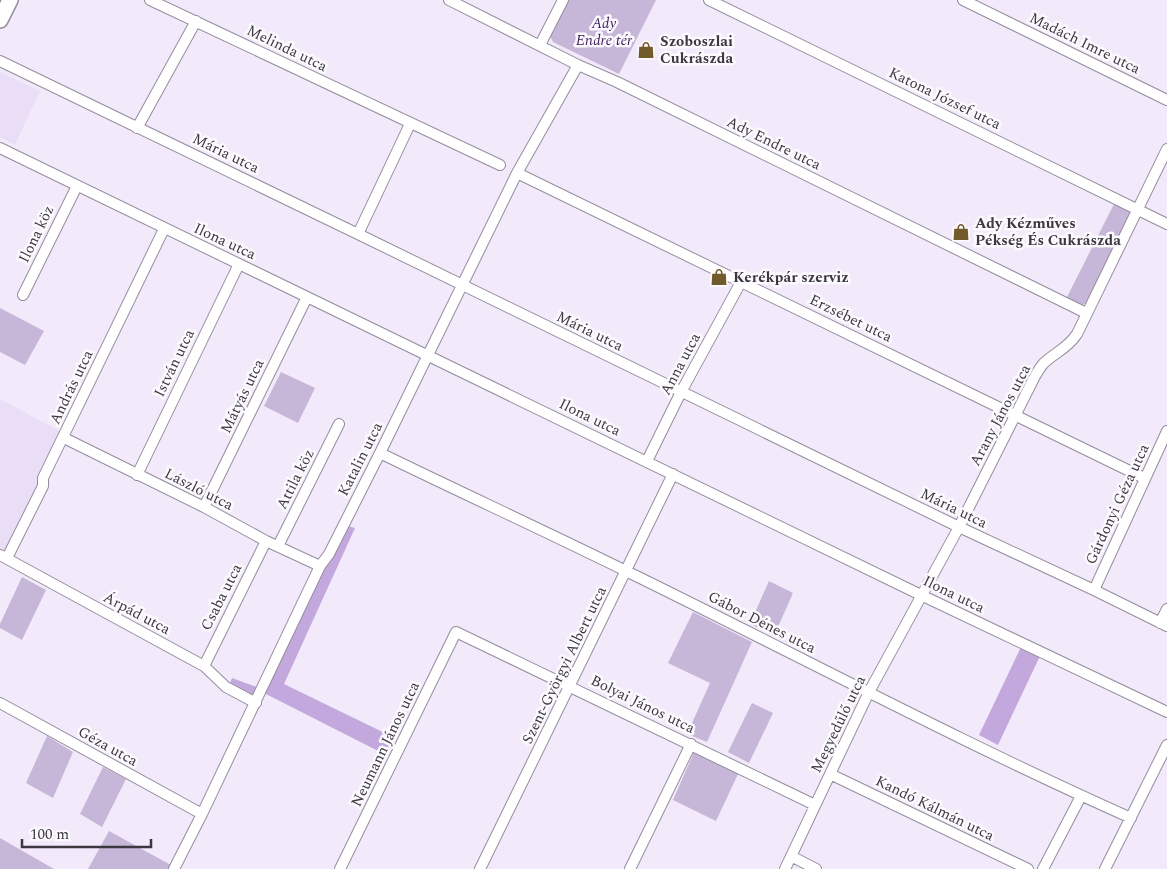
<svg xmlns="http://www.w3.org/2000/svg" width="1167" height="869" font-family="Spectral,serif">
	<rect width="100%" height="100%" fill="#f2eafb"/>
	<path fill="#e9def6" d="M0 72 40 91 15 145 0 137Z
		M0 399 65 434 7 558 0 555Z"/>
	<path fill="#c6b6d7" d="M568 0H656L619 74 553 42 550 36Z
		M1114 204 1133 213 1087 304 1078 305 1066 299Z
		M0 308 44 331 25 365 0 352Z
		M281 372 315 388 298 423 264 406Z
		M22 577 46 590 22 640 0 628V624Z
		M769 581 793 593 774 636 750 624Z
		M693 612 752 642 707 742 687 734 710 683 668 663Z
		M752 703 773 713 749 763 728 752Z
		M47 736 73 752 53 798 26 783Z
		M695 750 739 772 716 821 673 800Z
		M103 767 126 779 102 827 80 814Z
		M109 831 169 864 173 866 171 869H88Z
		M0 838 54 869H0Z"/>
	<path fill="#c3a8de" d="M348 526 355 528 284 684 395 738 386 755 264 693 251 697 230 683 232 678 257 687 315 570Z
		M1021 647 1040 656 998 745 979 735Z"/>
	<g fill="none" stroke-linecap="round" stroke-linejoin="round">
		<g stroke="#948d9c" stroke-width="12">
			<path id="minor" d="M150 0 500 165
				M449 0 578 65 617 82 1086 313
				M709 0 1167 224
				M963 0 1167 100
				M540 45 563 0
				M0 61 358 234 959 527 1094 590 1167 626
				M137 128 196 21
				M0 148 923 596 1167 712
				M517 173 1144 478
				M358 234 410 124
				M23 295 77 186
				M64 438 204 507 266 541 320 566
				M380 453C462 493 545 531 626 571 794 653 960 742 1131 818
				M647 461 681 392 741 282
				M137 475 239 264
				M204 507 307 297
				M278 546 339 424
				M0 555 204 666 226 687 256 703
				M7 558 43 486V478L164 229
				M1094 590 1167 431
				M1160 623 1167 609
				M204 666 266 541
				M0 703 202 814
				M830 774 1028 869
				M791 856 816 869
				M174 869 202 814 320 566 329 554 380 453 517 173 578 65
				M340 869 456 632 815 805
				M480 869 673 474
				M630 869 691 744
				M785 869 869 692 959 527 1032 382C1035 376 1039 369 1043 364 1055 352 1066 350 1077 334L1167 149
				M1043 869 1081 796
				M1105 869 1167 745"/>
		</g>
		<g stroke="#948d9c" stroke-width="18">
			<path id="secondary" d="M0 20 10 0"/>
		</g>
		<use href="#minor" stroke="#fff" stroke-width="10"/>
		<use href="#secondary" stroke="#fff" stroke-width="15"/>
	</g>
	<defs>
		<g id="shop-bare" transform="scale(1.35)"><path d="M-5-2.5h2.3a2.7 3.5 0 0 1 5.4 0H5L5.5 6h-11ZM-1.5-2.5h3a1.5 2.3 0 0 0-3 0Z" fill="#735a2b" stroke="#fcfafe" stroke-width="2.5" paint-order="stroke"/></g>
	</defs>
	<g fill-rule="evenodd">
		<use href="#shop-bare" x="646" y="50"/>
		<use href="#shop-bare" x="961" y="232"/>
		<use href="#shop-bare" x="719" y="277"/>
	</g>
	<g text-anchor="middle" stroke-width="5" stroke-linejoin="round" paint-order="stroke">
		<g font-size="15" font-style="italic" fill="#3f1c5b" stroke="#fcfafe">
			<text x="604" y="28">Ady<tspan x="604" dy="17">Endre tér</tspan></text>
		</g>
		<g font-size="15" font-weight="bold" fill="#3b383f" stroke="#fcfafe" text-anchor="start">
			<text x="660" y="46">Szoboszlai<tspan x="660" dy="17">Cukrászda</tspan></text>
			<text x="975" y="228">Ady Kézműves<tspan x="975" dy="17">Pékség És Cukrászda</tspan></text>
			<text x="733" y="282">Kerékpár szerviz</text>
		</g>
		<g font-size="15" fill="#3b383f" stroke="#fcfafe">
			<text transform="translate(1085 43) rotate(26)" y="5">Madách Imre utca</text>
			<text transform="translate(287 48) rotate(26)" y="5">Melinda utca</text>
			<text transform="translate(945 98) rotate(26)" y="5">Katona József utca</text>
			<text transform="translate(774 143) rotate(26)" y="5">Ady Endre utca</text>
			<text transform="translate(226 153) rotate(26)" y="5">Mária utca</text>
			<text transform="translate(36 234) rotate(-64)" y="5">Ilona köz</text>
			<text transform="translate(225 241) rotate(25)" y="5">Ilona utca</text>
			<text transform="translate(851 318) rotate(26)" y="5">Erzsébet utca</text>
			<text transform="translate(590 331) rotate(26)" y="5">Mária utca</text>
			<text transform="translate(174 363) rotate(-64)" y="5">István utca</text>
			<text transform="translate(680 364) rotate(-62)" y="5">Anna utca</text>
			<text transform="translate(71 387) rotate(-64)" y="5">András utca</text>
			<text transform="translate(242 396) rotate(-64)" y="5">Mátyás utca</text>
			<text transform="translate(1000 415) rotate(-62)" y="5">Arany János utca</text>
			<text transform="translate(590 417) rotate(26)" y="5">Ilona utca</text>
			<text transform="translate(360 459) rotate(-63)" y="5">Katalin utca</text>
			<text transform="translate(295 479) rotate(-63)" y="5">Attila köz</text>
			<text transform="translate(199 489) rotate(27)" y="5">László utca</text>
			<text transform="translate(1117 504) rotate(-65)" y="5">Gárdonyi Géza utca</text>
			<text transform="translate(954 508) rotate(26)" y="5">Mária utca</text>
			<text transform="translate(954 594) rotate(26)" y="5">Ilona utca</text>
			<text transform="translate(221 597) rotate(-63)" y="5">Csaba utca</text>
			<text transform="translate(137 613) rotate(28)" y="5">Árpád utca</text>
			<text transform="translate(762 622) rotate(27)" y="5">Gábor Dénes utca</text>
			<text transform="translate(564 665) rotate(-64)" y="5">Szent-Györgyi Albert utca</text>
			<text transform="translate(643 704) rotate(26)" y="5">Bolyai János utca</text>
			<text transform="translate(838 724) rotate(-64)" y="5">Megyedűlő utca</text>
			<text transform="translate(385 744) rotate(-64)" y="5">Neumann János utca</text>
			<text transform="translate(108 746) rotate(29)" y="5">Géza utca</text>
			<text transform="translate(935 808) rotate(26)" y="5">Kandó Kálmán utca</text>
		</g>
	</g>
	<path d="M22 839v8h129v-8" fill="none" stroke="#3b383f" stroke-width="2.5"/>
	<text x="30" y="839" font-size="15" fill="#3b383f" stroke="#fcfafe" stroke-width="4" paint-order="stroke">100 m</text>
</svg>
